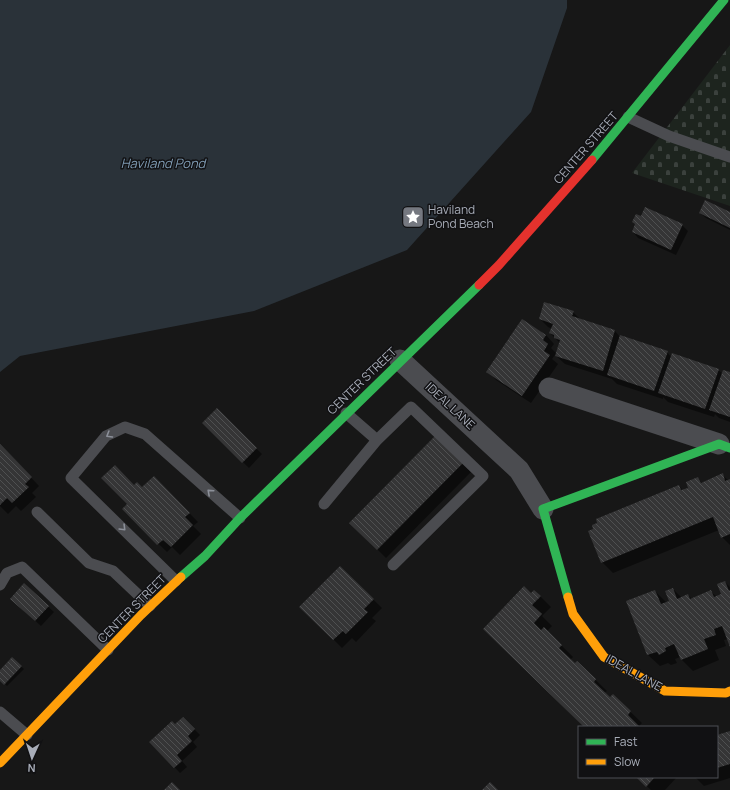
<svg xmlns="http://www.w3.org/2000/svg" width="730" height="790" font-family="Manrope,sans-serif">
	<defs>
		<pattern id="cemetery-stones" width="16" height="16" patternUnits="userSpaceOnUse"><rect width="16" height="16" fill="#1d241e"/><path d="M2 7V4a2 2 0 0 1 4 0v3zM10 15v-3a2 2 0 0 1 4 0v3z" fill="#3b413d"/></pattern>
		<pattern id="building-back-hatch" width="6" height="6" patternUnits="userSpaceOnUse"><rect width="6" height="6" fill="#353536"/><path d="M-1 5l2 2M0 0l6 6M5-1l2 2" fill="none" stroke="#4f5051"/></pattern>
	</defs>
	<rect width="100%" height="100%" fill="#171717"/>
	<path fill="url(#cemetery-stones)" d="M730 45V206L632 173Z"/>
	<path fill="#2a3239" d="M0 0H567V8L531 112 407 250 254 311 20 356 0 372Z"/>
	<path fill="#0007" d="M700 213H730V230L706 218Z
		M682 225 688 231 676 255 638 238 633 232Z
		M573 312 582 321 615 331 620 337 667 352 671 357 718 370 723 374H730V422L719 418 715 414 714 417 668 402 663 397V399L617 384 612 379 565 364 555 355 552 359 558 364 531 403 496 380 488 371 522 320 546 335 554 344 551 348 557 354 560 343 550 333 552 329 548 327 540 319Z
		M217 410 262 454 249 468 203 423Z
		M435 437 471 472 386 558 351 523Z
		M0 445 39 486 32 493 36 497 21 511 16 506 8 514 0 506Z
		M722 475 728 480H730V545L722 537 719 530 613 573 602 562 679 486 683 490 689 488 698 478 702 483Z
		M154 477 198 522 193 526 201 534 180 555 172 547 167 552 123 509 128 504 134 486 143 489Z
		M340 567 382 608 372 618 376 621 356 642 352 638 342 648 301 607Z
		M725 582 730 587V645L728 639 724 640 726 646 715 650 719 660 693 671 682 660 680 657 675 659 677 663 671 665 668 663 660 666 648 655 627 602 655 591 666 602 671 601 673 589 682 598 688 595 692 599 711 592 717 597 723 595Z
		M24 585 54 612 41 626 17 604Z
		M531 594 540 596 551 607 542 616 552 626 547 631 573 657 570 660 575 665 577 662 607 691 604 693 610 698 613 695 642 723 638 727H585L495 640Z
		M12 658 24 669 7 686 0 679V671Z
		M183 718 200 735 193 742 197 747 182 761 187 767 180 773 151 742 175 725Z
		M730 732V778L704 786 695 777H717V734L718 735Z
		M637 777H677L665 790H651Z"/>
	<path fill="url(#building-back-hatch)" d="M705 200 730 212V228L699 213Z
		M645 207 683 224 671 250 632 232 635 224 632 222 636 214 641 216Z
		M544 302 574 311 572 316 615 330 603 371 555 356 560 340 554 338V335L549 333 553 324 539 319Z
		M522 319 546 335 543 340 548 344 544 351 550 355 522 396 486 372Z
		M620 335 668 351 654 391 607 375Z
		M672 353 719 369 705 409 658 393Z
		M723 370 730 372V417L709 410Z
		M217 408 257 448 242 463 202 423Z
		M435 436 463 463 377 550 349 523Z
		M0 444 32 477 25 484 29 487 12 503 7 498 0 505Z
		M115 465 134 485 137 482 142 487 154 476 190 513 185 517 193 525 171 547 163 540 157 545 122 509 127 504 101 478Z
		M723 473 725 481 730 479V534L721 538 713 517 601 563 588 531 593 529 592 525 597 523 596 519 679 485 681 490 688 488 686 482 698 477 701 483Z
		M340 566 374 599 364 609 368 612 346 634 343 631 333 640 299 607Z
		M725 581 729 591 730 590V647L722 626 714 629 716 635 704 639 708 649 681 660 674 644 665 648 666 651 659 655 657 652 647 655 626 601 655 590 661 604 669 601 665 591 673 588 677 599 688 594 690 599 711 590 714 597 721 594 717 584Z
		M24 583 49 606 35 621 10 599Z
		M524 586 531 593 534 590 541 596 532 605 542 614 534 623 541 630 544 627 562 645 559 648 575 663 577 661 596 679 594 682 610 697 613 694 631 711 628 715 640 727H584L483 629Z
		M12 657 22 666 4 685 0 681V670Z
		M183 717 195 729 188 736 192 741 177 755 182 761 174 768 149 742 172 721 175 724Z
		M730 731V764L717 768V735Z
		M636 777H655L646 787Z
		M172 782 180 790H164Z
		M490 782 498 790H482Z"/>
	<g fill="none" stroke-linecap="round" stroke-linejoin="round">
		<path stroke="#4b4c50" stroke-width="11" d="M628 117 669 136 730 157
			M346 413 377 440 411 407 483 476 393 565
			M324 504 377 440
			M37 512 89 563 113 571 150 606
			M176 581 71 478 106 436 125 427 145 434 240 518
			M0 585 7 573 22 567 108 650
			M0 712 27 735"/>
		<path stroke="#4b4c50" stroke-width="21" d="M400 360 519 470 543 509
			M549 388 719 444"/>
		<path stroke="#30b455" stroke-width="9" d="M592 160 724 0
			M181 577 205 556 240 518 479 285
			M568 597 543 509 719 444 730 448"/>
		<path stroke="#ff9f0a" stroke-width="9" d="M568 597 573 614 604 657 665 691 726 693 730 691
			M0 763 141 615 181 577"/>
		<path stroke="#e5322d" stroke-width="9" d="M479 285 499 265 592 160"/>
	</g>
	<defs><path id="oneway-chevron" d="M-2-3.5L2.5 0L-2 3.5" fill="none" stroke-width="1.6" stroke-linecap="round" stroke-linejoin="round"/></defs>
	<g stroke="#8c9099">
		<use href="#oneway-chevron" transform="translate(109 435) rotate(149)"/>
		<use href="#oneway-chevron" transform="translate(210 492) rotate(-138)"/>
		<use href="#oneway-chevron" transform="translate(123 528) rotate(45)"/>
	</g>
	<defs>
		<g id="sight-square" transform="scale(1.15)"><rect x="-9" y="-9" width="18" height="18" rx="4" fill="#757880" stroke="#111113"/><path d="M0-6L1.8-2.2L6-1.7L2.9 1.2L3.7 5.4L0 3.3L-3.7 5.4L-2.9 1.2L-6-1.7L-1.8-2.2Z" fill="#fff"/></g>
	</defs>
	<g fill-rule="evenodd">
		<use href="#sight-square" x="413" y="217"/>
	</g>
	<g text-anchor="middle" stroke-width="3" stroke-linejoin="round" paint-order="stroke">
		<g font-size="12" fill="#a8adb8" stroke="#111113">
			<text transform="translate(586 148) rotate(-49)" y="4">CENTER STREET</text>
			<text transform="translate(362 381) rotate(-44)" y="4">CENTER STREET</text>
			<text transform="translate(450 406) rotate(43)" y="4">IDEAL LANE</text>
			<text transform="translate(132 609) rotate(-45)" y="4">CENTER STREET</text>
			<text transform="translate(634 673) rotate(29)" y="4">IDEAL LANE</text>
		</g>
		<g font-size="12" fill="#a8adb8" stroke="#111113" text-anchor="start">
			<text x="428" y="214">Haviland<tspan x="428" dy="14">Pond Beach</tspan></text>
		</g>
		<g font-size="13" font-style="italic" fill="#7f9bb3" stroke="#111113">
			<text x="163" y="168">Haviland Pond</text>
		</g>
	</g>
	<rect x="578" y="726" width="140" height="52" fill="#111113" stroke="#4d4f55"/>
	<rect x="586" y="739" width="20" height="6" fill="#30b455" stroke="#4d4f55"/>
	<text x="614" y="746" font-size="12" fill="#a8adb8">Fast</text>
	<rect x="586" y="759" width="20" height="6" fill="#ff9f0a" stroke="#4d4f55"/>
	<text x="614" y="766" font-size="12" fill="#a8adb8">Slow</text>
	<g transform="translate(32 758) rotate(183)" stroke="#111113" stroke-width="3" paint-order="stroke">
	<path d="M0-3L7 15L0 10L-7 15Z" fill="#a8adb8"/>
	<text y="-6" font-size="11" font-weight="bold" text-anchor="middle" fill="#a8adb8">N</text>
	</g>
</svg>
